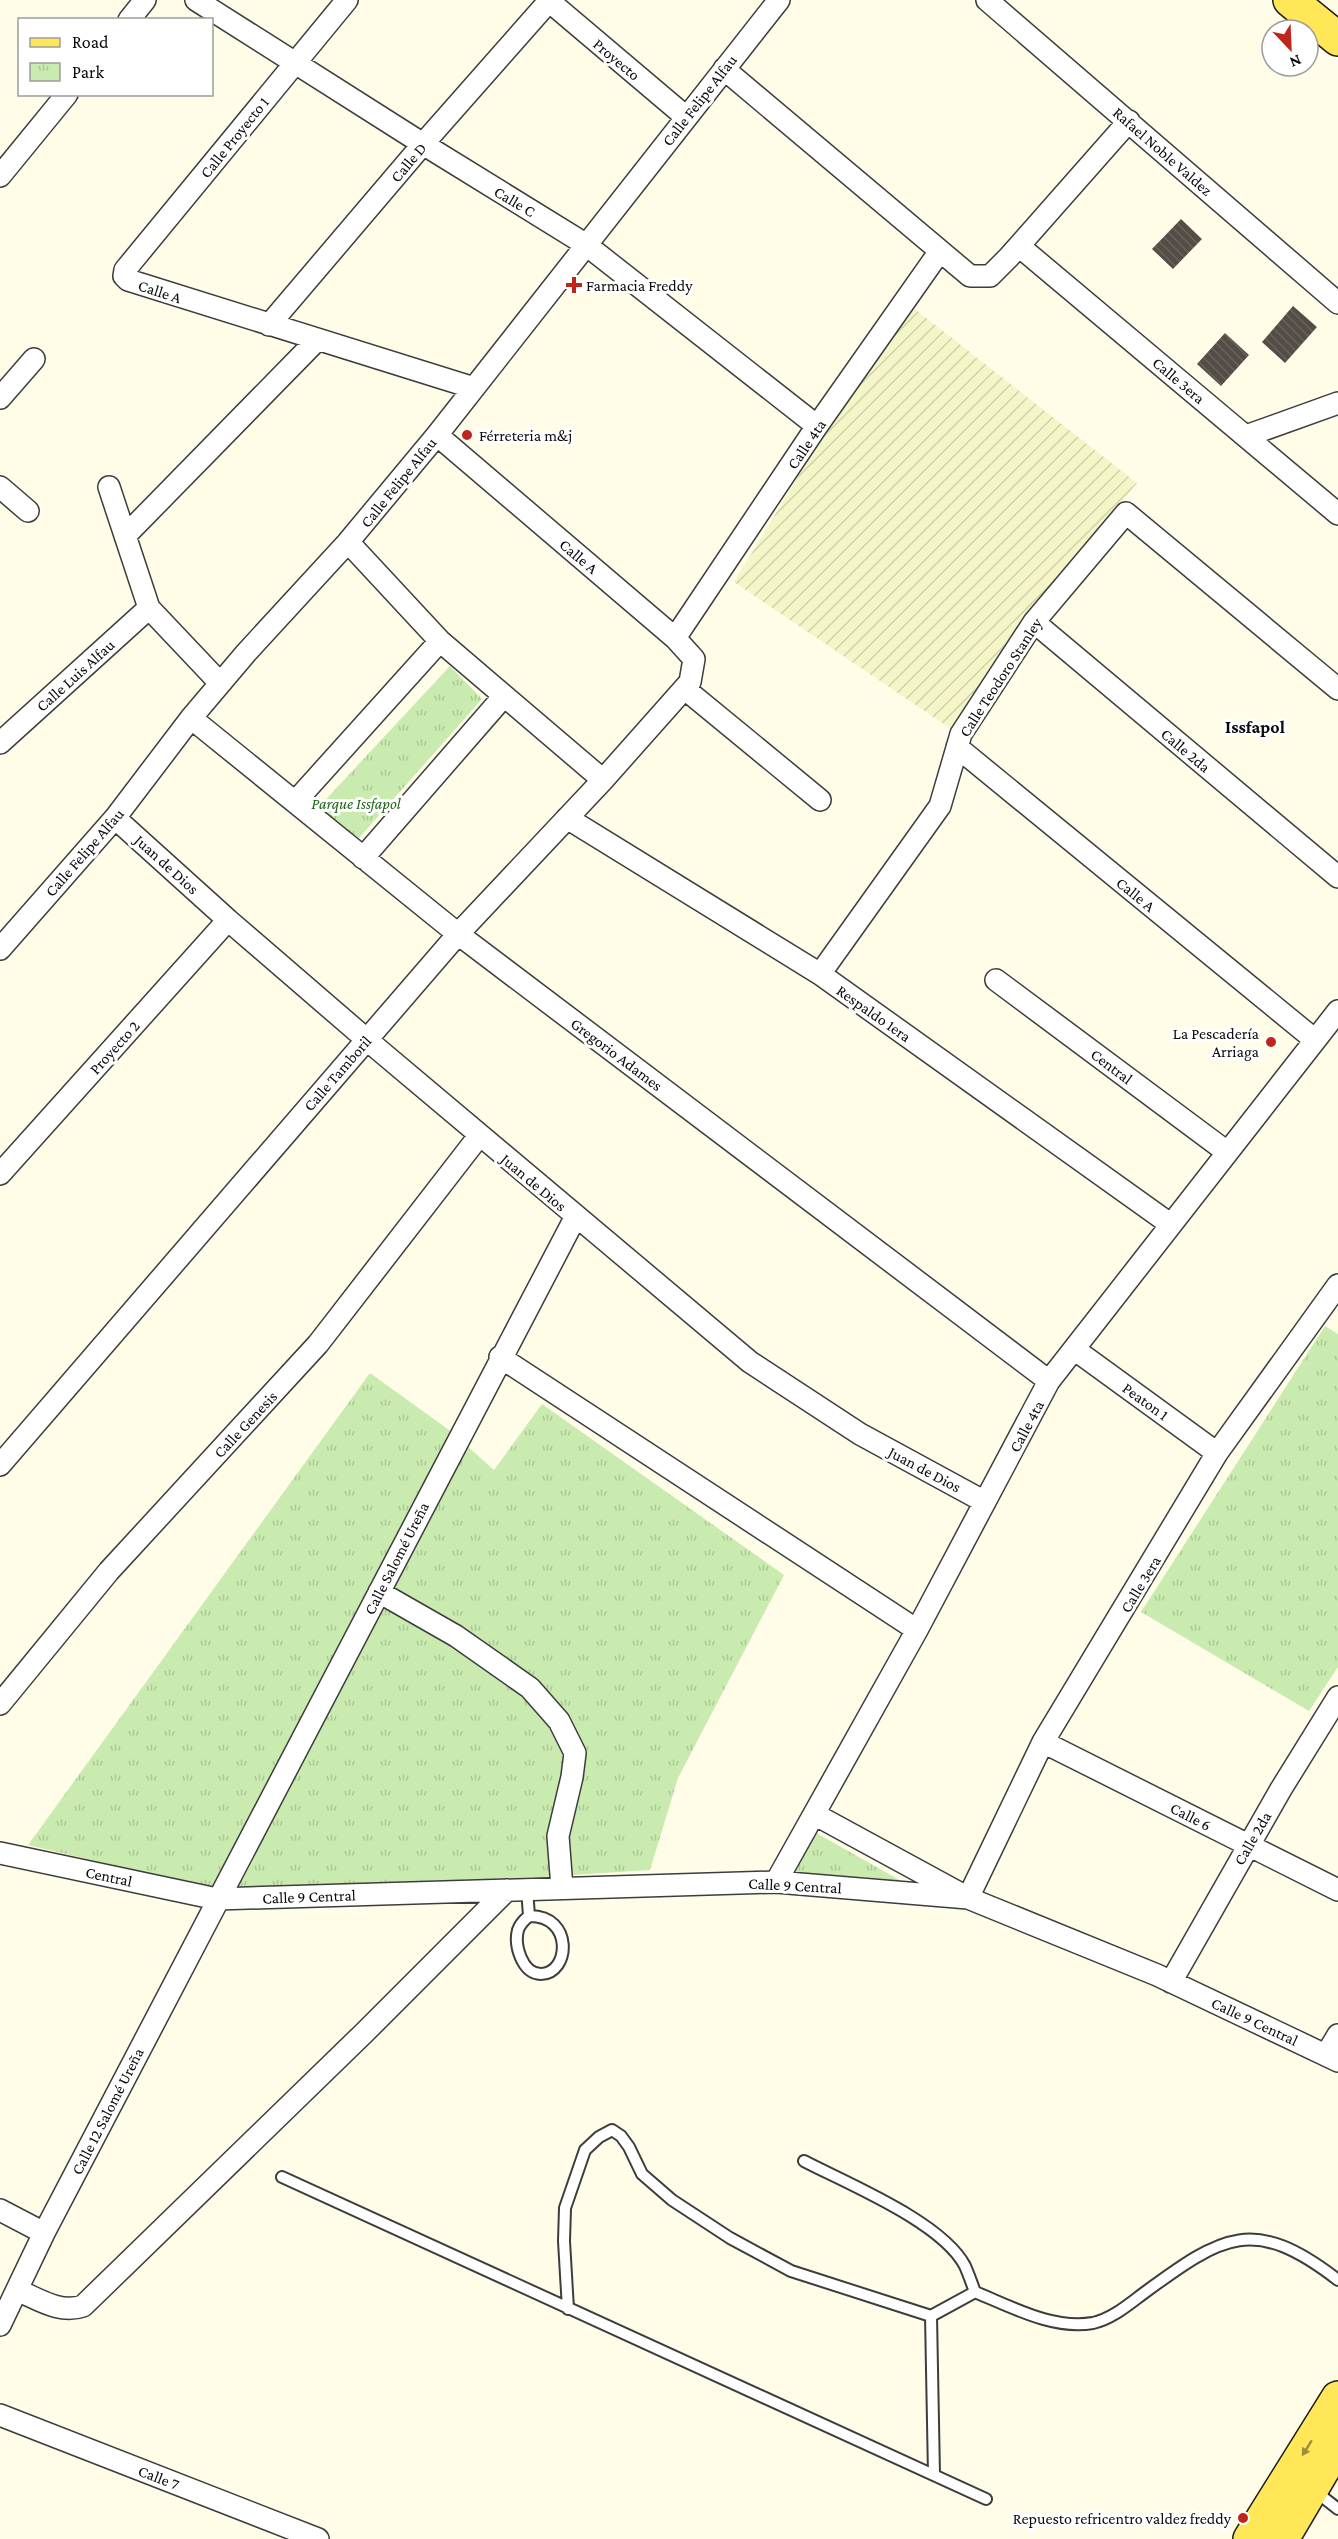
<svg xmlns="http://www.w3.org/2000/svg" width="1338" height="2539" font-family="'Crimson Pro',serif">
	<defs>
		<pattern id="farmland-furrows" width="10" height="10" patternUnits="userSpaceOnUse" patternTransform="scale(1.5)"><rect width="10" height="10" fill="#f5f6c7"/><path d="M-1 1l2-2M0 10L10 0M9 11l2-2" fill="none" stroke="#d1d2aa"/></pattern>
		<pattern id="park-tufts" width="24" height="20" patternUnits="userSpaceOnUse" patternTransform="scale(1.5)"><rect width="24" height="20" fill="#c9ebb0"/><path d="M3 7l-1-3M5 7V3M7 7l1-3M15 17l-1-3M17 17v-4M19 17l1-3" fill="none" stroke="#abc896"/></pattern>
		<pattern id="building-back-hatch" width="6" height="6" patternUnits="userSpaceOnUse" patternTransform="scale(1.5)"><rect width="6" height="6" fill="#544d46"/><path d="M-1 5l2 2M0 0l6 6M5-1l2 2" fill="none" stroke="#68625c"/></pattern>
	</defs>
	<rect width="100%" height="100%" fill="#fffde8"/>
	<path fill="url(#farmland-furrows)" d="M911 306 1137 483 1047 592 982 683 954 731 734 582 798 477Z"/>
	<path fill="url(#park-tufts)" d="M450 666 482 699 359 838 317 809Z
		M1325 1326 1338 1334V1667L1309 1711 1141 1612Z
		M370 1373 449 1430 494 1470 542 1404 784 1575 678 1778 650 1870 543 1877 214 1889 28 1845Z
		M811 1830 912 1887 789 1876Z"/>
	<path fill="url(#building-back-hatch)" d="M1181 219 1202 239 1173 269 1152 249Z
		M1293 306 1317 327 1285 363 1262 342Z
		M1225 333 1249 355 1221 386 1197 364Z"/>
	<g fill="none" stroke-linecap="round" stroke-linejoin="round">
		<g stroke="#3d3d3d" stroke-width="14">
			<path id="service" d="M527 1889 529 1916
				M529 1916C574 1915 570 1974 541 1974 522 1974 514 1945 518 1930 520 1924 524 1920 529 1916Z
				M804 2161C848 2184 942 2222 965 2266 969 2275 972 2284 975 2292 1012 2307 1053 2330 1093 2323 1112 2319 1129 2304 1144 2293 1223 2235 1254 2215 1338 2280
				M282 2177 986 2499
				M568 2309 564 2241 565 2208 585 2150 599 2137 612 2130 621 2136 629 2147 642 2174 672 2200 730 2238 791 2271 931 2316 975 2292
				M931 2316 934 2475
				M1315 2491 1338 2509"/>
		</g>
		<g stroke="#3d3d3d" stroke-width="24">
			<path id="minor" d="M196 0 423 144 585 244 817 426
				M347 0 125 270 124 276 128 280 474 388
				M987 0 1338 303
				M549 1 686 117
				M129 20 145 0
				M724 69 970 276H990L1009 257 1129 121
				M0 176 67 94
				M1019 246 1338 514
				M269 325 423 144 550 0
				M0 398 34 359
				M1246 436 1338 403
				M0 487 28 511
				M109 487 149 608 220 683
				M125 536 317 340
				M348 542 440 641 603 780
				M1034 622 1338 877
				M675 638 817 426 940 251
				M685 689 820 800
				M191 718 458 934 1049 1381
				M0 743 149 608
				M957 747 1315 1040
				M295 802 440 641
				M115 818 228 920 366 1039 750 1362 860 1434 985 1502
				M567 818 820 974 1170 1224
				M363 858 504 696
				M0 949 115 818 191 718 246 653 348 542 437 435 779 0
				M820 974 940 806 961 734 1034 622 1126 513 1338 689
				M996 980 1227 1152
				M0 1174 228 920
				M1074 1349 1217 1453
				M500 1357 917 1630
				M0 1465 458 934 603 780 690 682 694 659 675 638 437 435
				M379 1592 456 1636 530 1688 559 1721 575 1753 572 1777 558 1836 562 1888
				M0 1704 109 1571 318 1344 479 1136
				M1043 1742 1338 1890
				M814 1814 961 1894
				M0 1853 217 1899 776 1882 968 1898 1157 1975 1338 2061
				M776 1882 917 1630 1049 1381 1338 1011
				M968 1898 1043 1742 1217 1453 1338 1285
				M1171 1982 1281 1789 1338 1697
				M1326 2055 1338 2035
				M0 2210 44 2233
				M17 2290C38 2299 60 2314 83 2306L363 2034 507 1890
				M0 2325 44 2233 576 1216
				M0 2415 318 2539"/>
		</g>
		<g stroke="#1b1b1b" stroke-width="36">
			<path id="primary" d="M1290 0 1338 39
				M1250 2539 1338 2398
				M1282 2539 1338 2444"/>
		</g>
		<use href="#service" stroke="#fff" stroke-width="10"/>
		<use href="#minor" stroke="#fff" stroke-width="21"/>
		<use href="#primary" stroke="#ffe758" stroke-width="33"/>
	</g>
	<defs><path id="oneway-solid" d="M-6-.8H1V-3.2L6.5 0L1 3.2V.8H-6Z" transform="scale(1.5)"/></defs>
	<use fill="#9d8f39" href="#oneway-solid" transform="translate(1307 2448) rotate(122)"/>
	<g fill="#c0251c" stroke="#fff" stroke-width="2">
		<path d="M571 276h6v6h6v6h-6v6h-6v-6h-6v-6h6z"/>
		<circle cx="467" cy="435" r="6"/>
		<circle cx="1271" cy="1042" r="6"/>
		<circle cx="1243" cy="2518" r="6"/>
	</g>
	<g text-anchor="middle" stroke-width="6" stroke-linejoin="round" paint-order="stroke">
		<g font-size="16" fill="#0a0a0a" stroke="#fff">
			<text transform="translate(617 59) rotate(40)" y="6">Proyecto</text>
			<text transform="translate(699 100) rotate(-52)" y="6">Calle Felipe Alfau</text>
			<text transform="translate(234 137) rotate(-51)" y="6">Calle Proyecto 1</text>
			<text transform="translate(1163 151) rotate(41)" y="6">Rafael Noble Valdez</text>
			<text transform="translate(408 162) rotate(-50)" y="6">Calle D</text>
			<text transform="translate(515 201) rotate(31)" y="6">Calle C</text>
			<text transform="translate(160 291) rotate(18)" y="6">Calle A</text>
			<text transform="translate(1179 380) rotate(40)" y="6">Calle 3era</text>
			<text transform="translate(806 444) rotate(-56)" y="6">Calle 4ta</text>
			<text transform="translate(398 482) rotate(-51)" y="6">Calle Felipe Alfau</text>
			<text transform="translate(579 556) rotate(40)" y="6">Calle A</text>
			<text transform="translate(75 675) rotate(-42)" y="6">Calle Luis Alfau</text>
			<text transform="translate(1000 677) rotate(-57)" y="6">Calle Teodoro Stanley</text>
			<text transform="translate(1186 750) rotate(40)" y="6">Calle 2da</text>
			<text transform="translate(84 852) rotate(-49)" y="6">Calle Felipe Alfau</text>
			<text transform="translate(167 864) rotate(42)" y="6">Juan de Dios</text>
			<text transform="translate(1136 894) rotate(39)" y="6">Calle A</text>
			<text transform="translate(874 1013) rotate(35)" y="6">Respaldo 1era</text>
			<text transform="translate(114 1047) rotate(-48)" y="6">Proyecto 2</text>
			<text transform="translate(617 1054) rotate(37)" y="6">Gregorio Adames</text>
			<text transform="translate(1112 1066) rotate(37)" y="6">Central</text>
			<text transform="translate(337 1073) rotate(-49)" y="6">Calle Tamboril</text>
			<text transform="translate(534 1182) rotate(40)" y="6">Juan de Dios</text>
			<text transform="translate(1146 1401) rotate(36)" y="6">Peaton 1</text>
			<text transform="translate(245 1424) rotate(-47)" y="6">Calle Genesis</text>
			<text transform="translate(1026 1426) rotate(-62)" y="6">Calle 4ta</text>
			<text transform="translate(925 1469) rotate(28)" y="6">Juan de Dios</text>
			<text transform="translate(396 1558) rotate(-63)" y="6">Calle Salomé Ureña</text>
			<text transform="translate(1140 1584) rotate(-59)" y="6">Calle 3era</text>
			<text transform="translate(1191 1816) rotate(27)" y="6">Calle 6</text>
			<text transform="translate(1252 1838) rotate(-60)" y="6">Calle 2da</text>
			<text transform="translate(109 1876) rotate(12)" y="6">Central</text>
			<text transform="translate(795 1885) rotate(3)" y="6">Calle 9 Central</text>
			<text transform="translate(309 1896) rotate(-2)" y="6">Calle 9 Central</text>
			<text transform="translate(1255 2021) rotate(25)" y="6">Calle 9 Central</text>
			<text transform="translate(107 2111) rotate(-63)" y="6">Calle 12 Salomé Ureña</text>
			<text transform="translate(159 2477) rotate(21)" y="6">Calle 7</text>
		</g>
		<g font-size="16" fill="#0a0a0a" stroke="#fff" text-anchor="start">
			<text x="586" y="291">Farmacia Freddy</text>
			<text x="479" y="441">Férreteria m&amp;j</text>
			<text x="1259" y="1039" text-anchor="end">La Pescadería<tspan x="1259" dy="18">Arriaga</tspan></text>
			<text x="1231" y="2524" text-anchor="end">Repuesto refricentro valdez freddy</text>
		</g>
		<g font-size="16" font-style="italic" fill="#216419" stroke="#fff">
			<text x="356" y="809">Parque Issfapol</text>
		</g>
		<g font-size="18" font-weight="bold" fill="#0a0a0a" stroke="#fff">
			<text x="1255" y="733">Issfapol</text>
		</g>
	</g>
	<rect x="18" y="18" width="195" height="78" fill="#ffffff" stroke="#9d9d9d" stroke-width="1.5"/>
	<rect x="30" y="38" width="30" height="9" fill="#ffe758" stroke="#9d9d9d" stroke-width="1.5"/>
	<text x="72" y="48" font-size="18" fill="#0a0a0a">Road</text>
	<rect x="30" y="63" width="30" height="18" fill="url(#park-tufts)" stroke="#9d9d9d" stroke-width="1.5"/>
	<text x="72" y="78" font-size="18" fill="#0a0a0a">Park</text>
	<g transform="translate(1290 48) rotate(157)"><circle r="28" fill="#ffffff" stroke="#9d9d9d" stroke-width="1.5"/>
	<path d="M0-4.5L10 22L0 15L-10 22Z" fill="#c0251c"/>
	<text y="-9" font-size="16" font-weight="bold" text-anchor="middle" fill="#0a0a0a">N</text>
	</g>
</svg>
